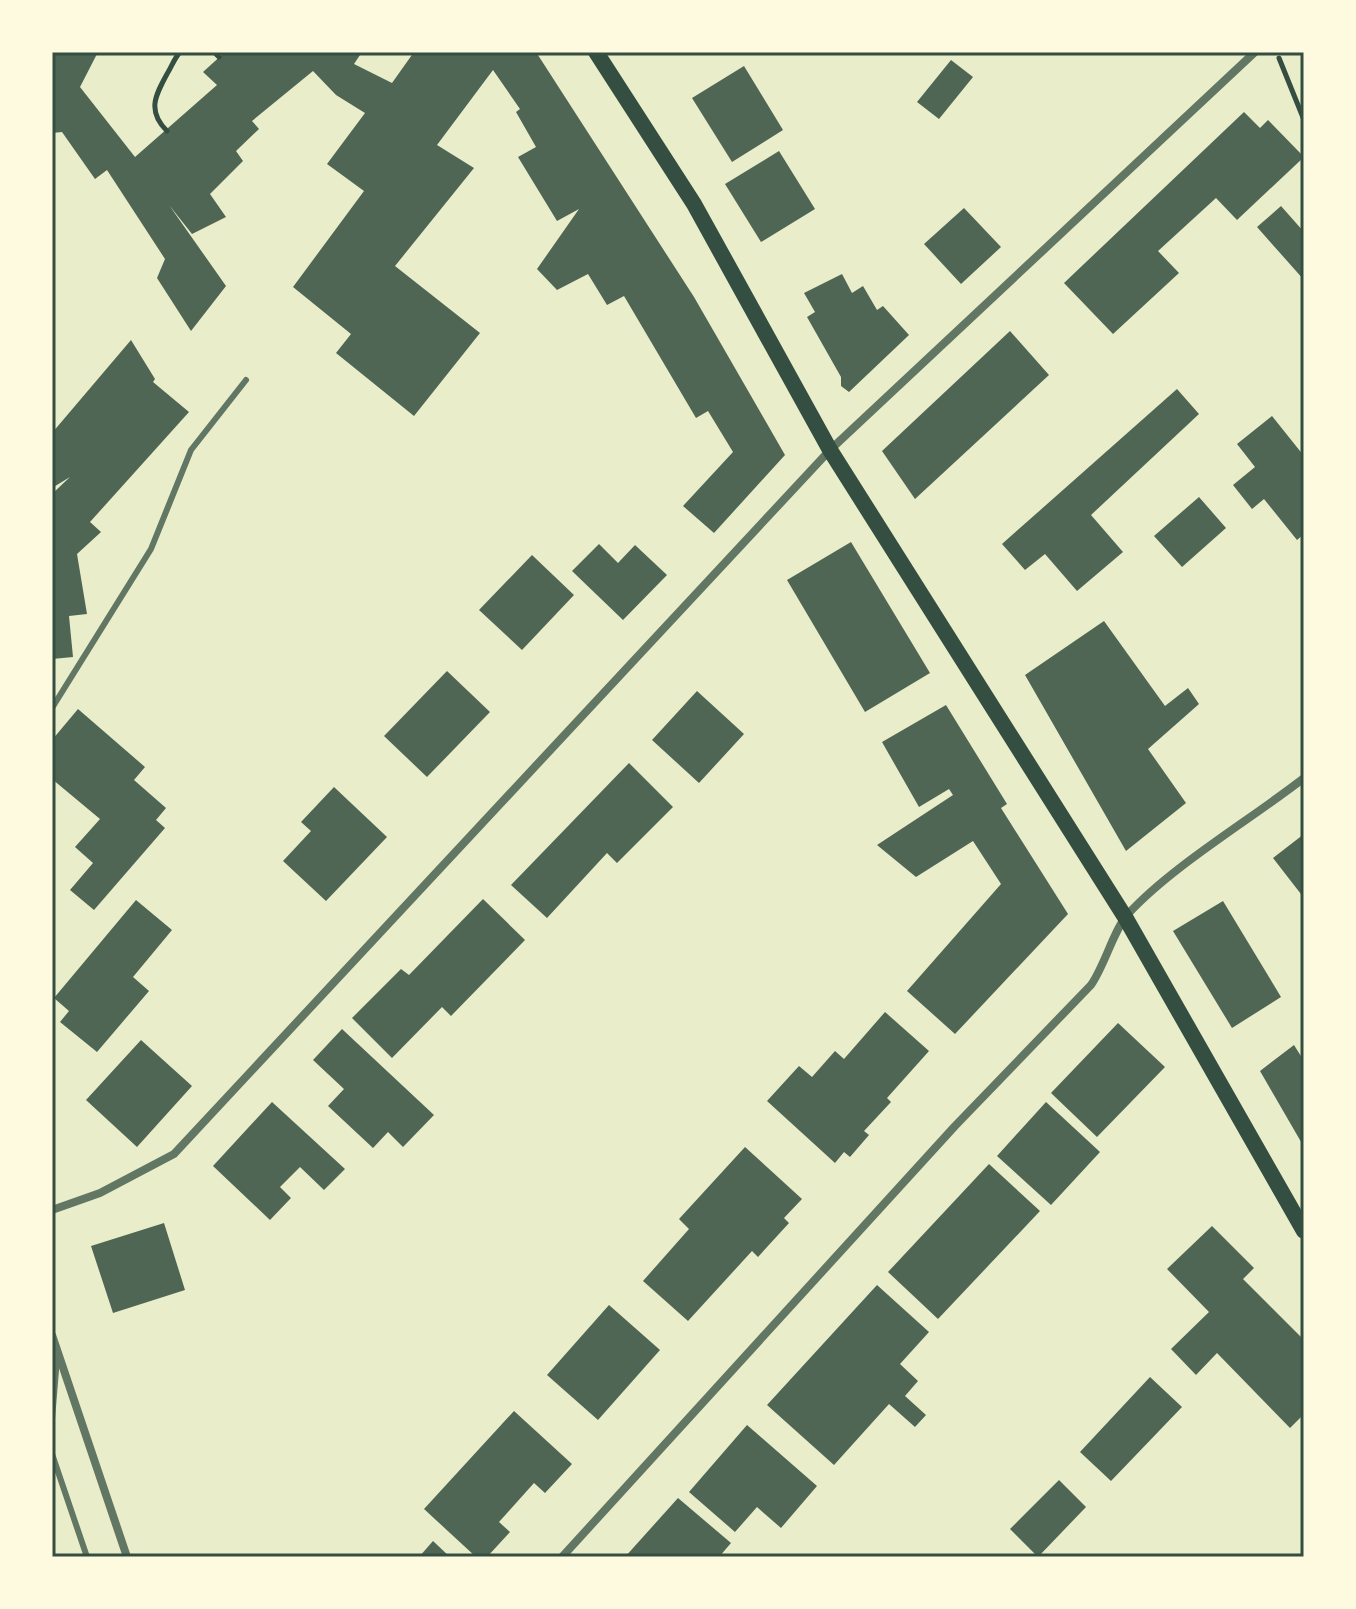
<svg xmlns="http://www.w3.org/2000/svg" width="1356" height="1609" font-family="Jost,sans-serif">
	<rect width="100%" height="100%" fill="#e9edc9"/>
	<path fill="#4f6655" d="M52 52H98L80 87 135 157 217 85 203 72 225 52H362L354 64 392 83 414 52H536L694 297 785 455 714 533 683 506 733 452 708 411 696 418 624 296 607 305 588 274 557 290 537 269 579 209 557 221 518 157 536 147 516 112 520 109 493 70 437 145 474 168 395 266 480 333 414 416 336 353 351 334 293 287 364 191 327 164 365 113 336 95 313 71 252 121 259 129 236 151 243 161 210 194 226 217 192 234 169 205 226 286 191 331 157 278 165 259 107 170 95 179 62 132 52 133Z
		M951 60 973 77 939 119 917 102Z
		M744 66 783 130 732 162 692 98Z
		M1244 112 1260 128 1268 120 1304 157 1237 220 1216 198 1158 251 1179 273 1113 334 1064 283Z
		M779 151 815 209 761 242 725 184Z
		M1281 206 1304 232V280L1257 227Z
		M964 208 1001 247 961 284 924 244Z
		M842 274 852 293 863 286 877 310 883 306 909 335 849 392 841 386V377L807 317 815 312 804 293Z
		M1010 331 1049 375 915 499 882 451Z
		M131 340 155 379 153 382 189 412 90 522 101 532 77 554 87 614 69 616 73 657 52 659V494L70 477 52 488V433Z
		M1177 389 1199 414 1091 515 1123 552 1077 591 1045 554 1025 570 1002 544Z
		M1272 416 1304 456V534L1297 540 1264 499 1252 509 1233 485 1255 467 1237 444Z
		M1199 497 1226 528 1182 567 1154 536Z
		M851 542 930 673 865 712 787 580Z
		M599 544 618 563 635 545 667 575 623 620 572 571Z
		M532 555 574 595 522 650 479 610Z
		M1104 621 1165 706 1188 688 1199 704 1148 749 1186 803 1126 851 1025 675Z
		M447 671 490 712 427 777 384 736Z
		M697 691 744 734 699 783 652 740Z
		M946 705 1007 804 1001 808 1068 914 955 1034 907 991 1001 884 973 841 916 877 877 845 953 795 949 789 919 807 882 742Z
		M78 709 145 767 134 780 166 808 156 820 165 828 94 910 70 890 93 863 75 847 100 819 52 779V740Z
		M629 763 673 807 617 863 607 853 547 918 511 885Z
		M334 787 387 837 326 901 283 861 311 831 301 822Z
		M1304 834V898L1273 858Z
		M483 899 525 940 451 1016 442 1007 392 1058 352 1018 401 969 409 975Z
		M136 900 172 930 133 977 149 991 97 1052 60 1022 69 1011 54 998Z
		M1223 901 1281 997 1232 1028 1173 931Z
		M885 1012 929 1051 887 1098 891 1102 864 1131 869 1135 850 1157 844 1152 835 1163 767 1101 799 1066 812 1077 835 1051 844 1059Z
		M1118 1023 1165 1067 1097 1137 1051 1093Z
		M342 1029 434 1115 403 1147 388 1132 373 1148 328 1106 344 1089 313 1060Z
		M141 1040 192 1086 137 1147 86 1100Z
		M1294 1045 1304 1061V1147L1260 1071Z
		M272 1102 345 1169 324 1190 300 1167 280 1187 291 1198 270 1220 213 1166Z
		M1046 1102 1100 1152 1051 1205 997 1156Z
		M745 1147 802 1199 784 1218 789 1223 758 1257 752 1251 688 1321 643 1281 689 1229 679 1219Z
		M989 1164 1040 1211 938 1319 888 1272Z
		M164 1223 185 1290 113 1313 91 1246Z
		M1212 1226 1254 1268 1243 1279 1304 1340V1414L1290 1428 1217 1353 1196 1375 1171 1349 1209 1312 1167 1269Z
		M877 1285 929 1332 900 1364 918 1381 905 1396 926 1415 915 1427 889 1404 834 1465 767 1405Z
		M609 1305 660 1350 598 1420 547 1375Z
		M1150 1377 1182 1407 1111 1481 1080 1452Z
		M514 1411 572 1464 545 1493 534 1483 499 1522 510 1532 487 1557H476L424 1509Z
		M747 1425 817 1486 781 1528 757 1507 735 1532 689 1492Z
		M1059 1480 1086 1507 1038 1557 1010 1529Z
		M678 1498 731 1543 719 1557H625Z
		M433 1541 450 1557H419Z"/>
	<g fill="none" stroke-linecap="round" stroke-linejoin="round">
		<path stroke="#344e41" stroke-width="5" d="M214 52 219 57
			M1279 58 1304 120
			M167 131C147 111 155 96 167 74 172 66 174 59 180 52"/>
		<path stroke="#617663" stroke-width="6" d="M52 708 151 549 191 450 246 380
			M52 1419 57 1358
			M52 1454 87 1557"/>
		<path stroke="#617663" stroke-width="8" d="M52 1210 100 1193 174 1154 830 450 1255 52
			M52 1335 127 1557
			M562 1557 955 1126 1091 985C1105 965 1114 929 1128 914 1172 866 1250 820 1304 778"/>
		<path stroke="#344e41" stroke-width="16" d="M596 52 694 204 830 450 1125 917 1304 1231"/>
	</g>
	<rect width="1356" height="1609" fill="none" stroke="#fefae0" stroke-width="108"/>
	<rect x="54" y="54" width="1248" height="1501" fill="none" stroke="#344e41" stroke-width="3"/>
</svg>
